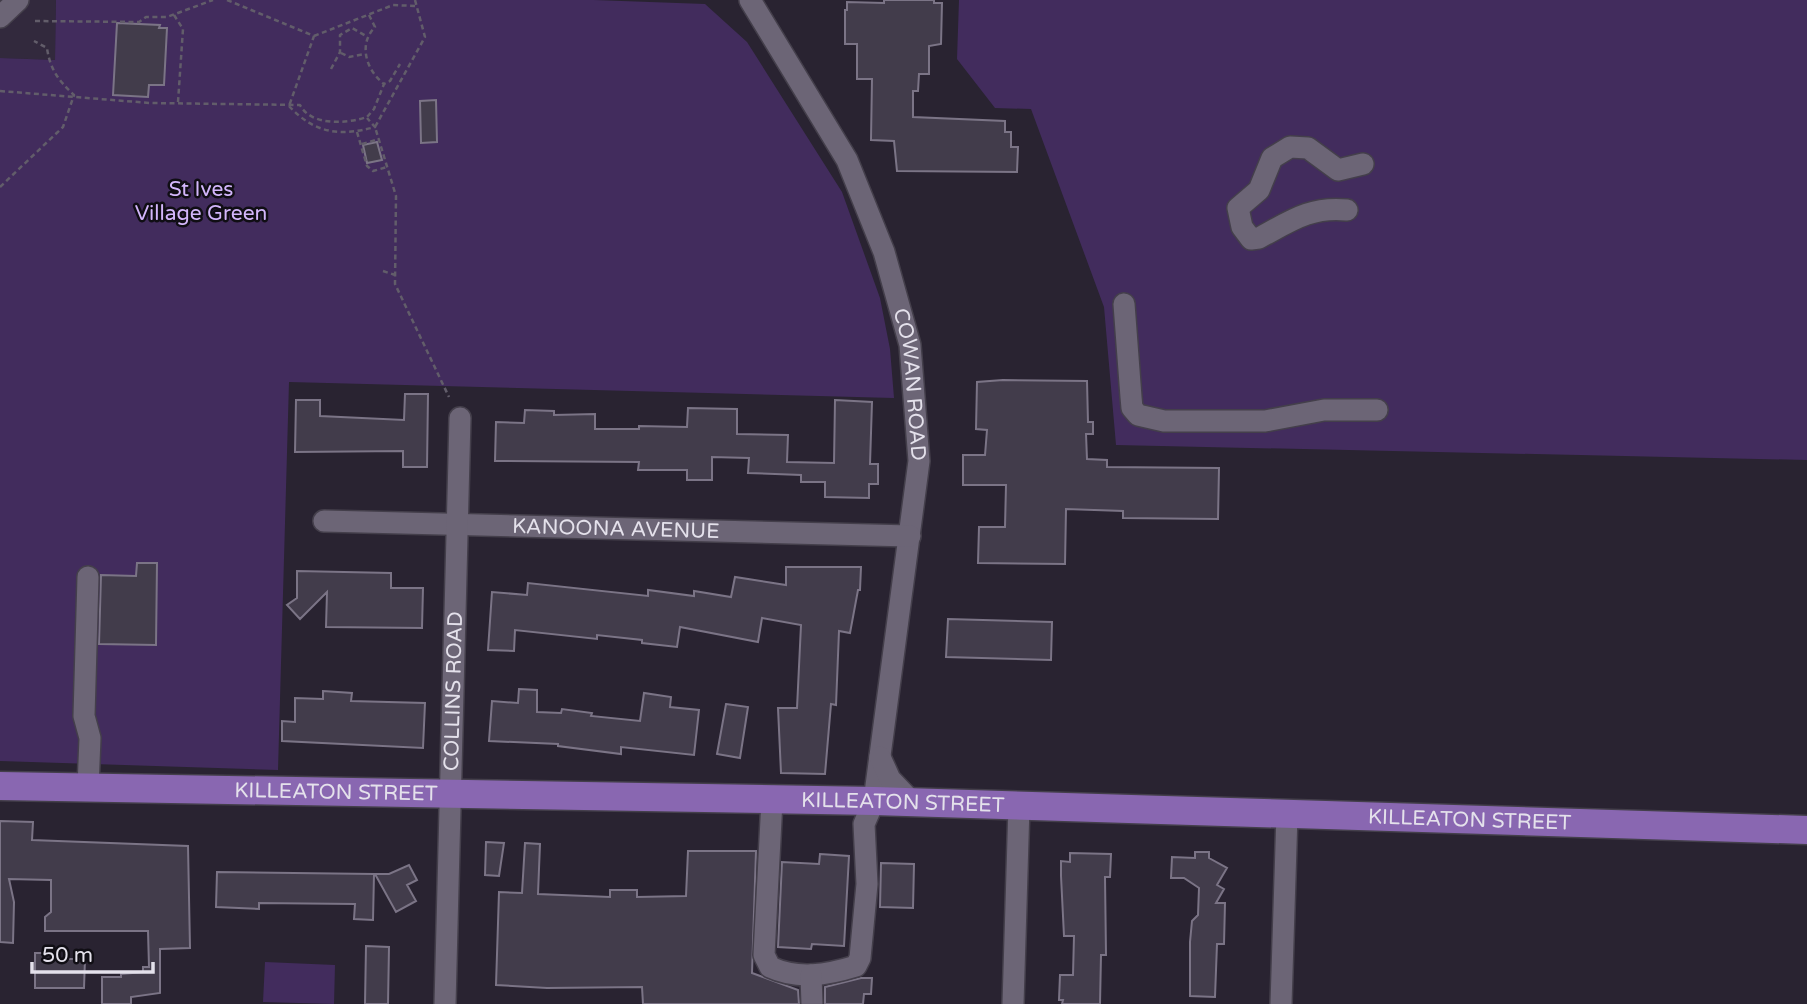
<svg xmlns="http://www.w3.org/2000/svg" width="1807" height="1004" font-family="'Varela Round',sans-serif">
	<rect width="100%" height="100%" fill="#292331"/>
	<path fill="#32293d" d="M0 0H56L55 60 0 58Z"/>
	<path fill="#422c5d" d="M56 0H594L705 4 747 42 842 192 880 298 890 349 894 398 289 382 278 770 0 761V58L55 60Z
		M959 0H1807V460L1116 445 1104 307 1031 109 995 108 957 59Z
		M265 962 335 965 334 1004 263 1002Z"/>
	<path fill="#423c4b" stroke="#7b7486" stroke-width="2" d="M884 0H934V3H942L941 44 929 46V74H919L918 91H913V117L1005 121V132H1011V147H1018L1017 172 897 171 894 141 871 140 872 79H857V44H845V10H847V2L884 3Z
		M117 23 160 25 159 28H167L164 85H149L148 97 113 95Z
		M436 100 437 142 421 143 420 101Z
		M377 142 382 160 367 163 363 145Z
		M1003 380 1087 381 1088 422H1093V434H1086L1087 459 1107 460V467L1219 468 1218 519 1123 518V511L1066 509 1065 564 978 563 979 527H1005L1006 485H963V455H985L987 430 976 429 977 382Z
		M405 394H428L427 467H403V451L295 452 296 400H320V416L404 420Z
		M835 400 872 402 870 464H878V484H869V498L825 497V482H801V475L748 473 749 458 712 457V480H687V470H638L639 462 495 461 496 422 524 423 525 410 554 411V415L595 414V429H639V426L687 427 688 408 737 409V434L788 435 787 462 834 463Z
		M137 563H157L156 645 99 644 101 575 136 576Z
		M786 567H861L860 590H858L850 633 839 631 836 705 831 704 825 774 781 773 778 708H797L801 625 762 618 758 642 680 627 677 647 642 643V640L597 635V639L515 630 514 651 488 650 492 592 527 595 528 583 648 596V590L694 596V591L731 597 735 577 786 585Z
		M297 571 391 573V588H423L422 628 326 627 327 592 300 619 287 605 297 598Z
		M948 619 1052 622 1051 660 946 657Z
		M519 689 537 690V712L561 713 562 709 592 713 591 716 640 721 644 693 671 697 670 707 699 710 694 755 621 747V754L558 746V744L489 741 492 701 518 703Z
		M323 691 352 693 351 701 425 703 423 748 282 741V721L295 722V698L323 699Z
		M726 704 748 707 740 758 717 754Z
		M0 821 33 822 32 840 188 846 190 948 160 949V993L131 997V1004H102V977H121V974L143 972V967H149L148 931H45V917L51 912V880L9 879 14 902 13 943 0 942Z
		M486 842 504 843 499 876 485 875Z
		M525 843 540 844 538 894 610 897V890H637V897L686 896 688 851H756L752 973 798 990 799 1004H643L642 987 547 988 496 985 499 892 522 893Z
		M1195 852H1209V858L1227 868 1217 885 1224 889 1216 903H1225L1224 944H1217L1215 997 1190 996V942L1192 921 1198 915 1199 888 1184 878H1171L1172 857 1195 858Z
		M1070 853 1111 854 1110 877H1105L1106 955H1101L1100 1004H1062L1063 1000H1059L1060 975H1073L1074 936H1064L1061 876V861L1070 862Z
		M820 854 849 856 844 946 812 944 811 949 778 947 782 862 819 864Z
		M881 863 914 864 913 908 880 907Z
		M409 865 417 880 407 885 416 901 396 912 375 874H389Z
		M217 872 374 874 373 920 354 919 355 904 259 903V909L216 907Z
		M366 946 389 947 388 1004H365Z
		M35 953H54V959H85L84 988H35Z
		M861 978H872L871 994H864L863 1004H825V987Z"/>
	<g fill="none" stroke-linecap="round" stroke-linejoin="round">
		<g stroke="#443f4b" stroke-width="24">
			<g id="minor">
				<path id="s1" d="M750 0 847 160 884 252 910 345 919 461 874 801 864 824 867 884 860 958 856 966C827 975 798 980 770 967L764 955 772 800"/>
				<path d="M0 17 18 0"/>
				<path d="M1347 210C1310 206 1289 222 1259 238L1251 239 1242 227 1238 208 1259 190 1272 158 1290 147 1308 148 1338 170 1363 164"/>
				<path d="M1124 304 1131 397 1132 408 1138 415 1164 421H1265L1324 410H1377"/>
				<path id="s2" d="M324 521 910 536"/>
				<path d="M880 757 890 779 913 803"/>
				<path d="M88 787 90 738 84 716 88 577"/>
				<path d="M811 975 812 1004"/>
				<path id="s3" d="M445 1004 460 418"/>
				<path d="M1013 1004 1019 806"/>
				<path d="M1281 1004 1287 814"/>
			</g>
		</g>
		<g stroke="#443f4b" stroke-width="31">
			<g id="major">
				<path id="s4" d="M0 786 874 801 1807 830"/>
			</g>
		</g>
		<path stroke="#625d6a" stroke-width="2.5" stroke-dasharray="5 3.5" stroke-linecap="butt" d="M227 0 314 36 289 106
			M415 0 425 37 375 127 396 196 395 284 449 397
			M174 15 183 29 178 102
			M369 15 375 27C358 44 366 70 384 84
			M35 21 139 22 146 17H167L213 0
			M314 36 393 5 415 6
			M341 53 349 57 364 54
			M331 69 340 52V35L352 28 366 36
			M0 91 150 103 300 105C311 126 346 124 367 117L374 109 384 84 390 81 400 64
			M289 106C314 133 339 137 375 127L367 118
			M357 132 367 166 373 171 387 167
			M362 144 379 139
			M0 187 63 127 74 95C58 80 50 69 47 48L34 41
			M383 271 395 275"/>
		<use href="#minor" stroke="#6c6576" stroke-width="21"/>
		<use href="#major" stroke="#8967b1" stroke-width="28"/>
	</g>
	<g text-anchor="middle" stroke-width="5" stroke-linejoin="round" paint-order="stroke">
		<g font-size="21" fill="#d3b6fb" stroke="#100e14">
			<text x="201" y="196">St Ives<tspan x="201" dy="24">Village Green</tspan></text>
		</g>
		<g font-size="21" fill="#e4e1eb" stroke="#100e14">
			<text dy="7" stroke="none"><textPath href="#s1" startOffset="422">COWAN ROAD</textPath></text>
			<text dy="7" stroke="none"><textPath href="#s2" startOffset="292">KANOONA AVENUE</textPath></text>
			<text dy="7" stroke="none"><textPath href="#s3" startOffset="313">COLLINS ROAD</textPath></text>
			<text dy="7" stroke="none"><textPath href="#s4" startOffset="336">KILLEATON STREET</textPath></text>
			<text dy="7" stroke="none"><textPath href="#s4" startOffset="903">KILLEATON STREET</textPath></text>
			<text dy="7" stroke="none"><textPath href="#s4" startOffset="1470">KILLEATON STREET</textPath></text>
		</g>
	</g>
	<path d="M32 962v10h121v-10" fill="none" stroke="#e4e1eb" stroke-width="3.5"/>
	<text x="42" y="962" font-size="21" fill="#e4e1eb" stroke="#100e14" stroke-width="5" paint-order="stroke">50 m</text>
</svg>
